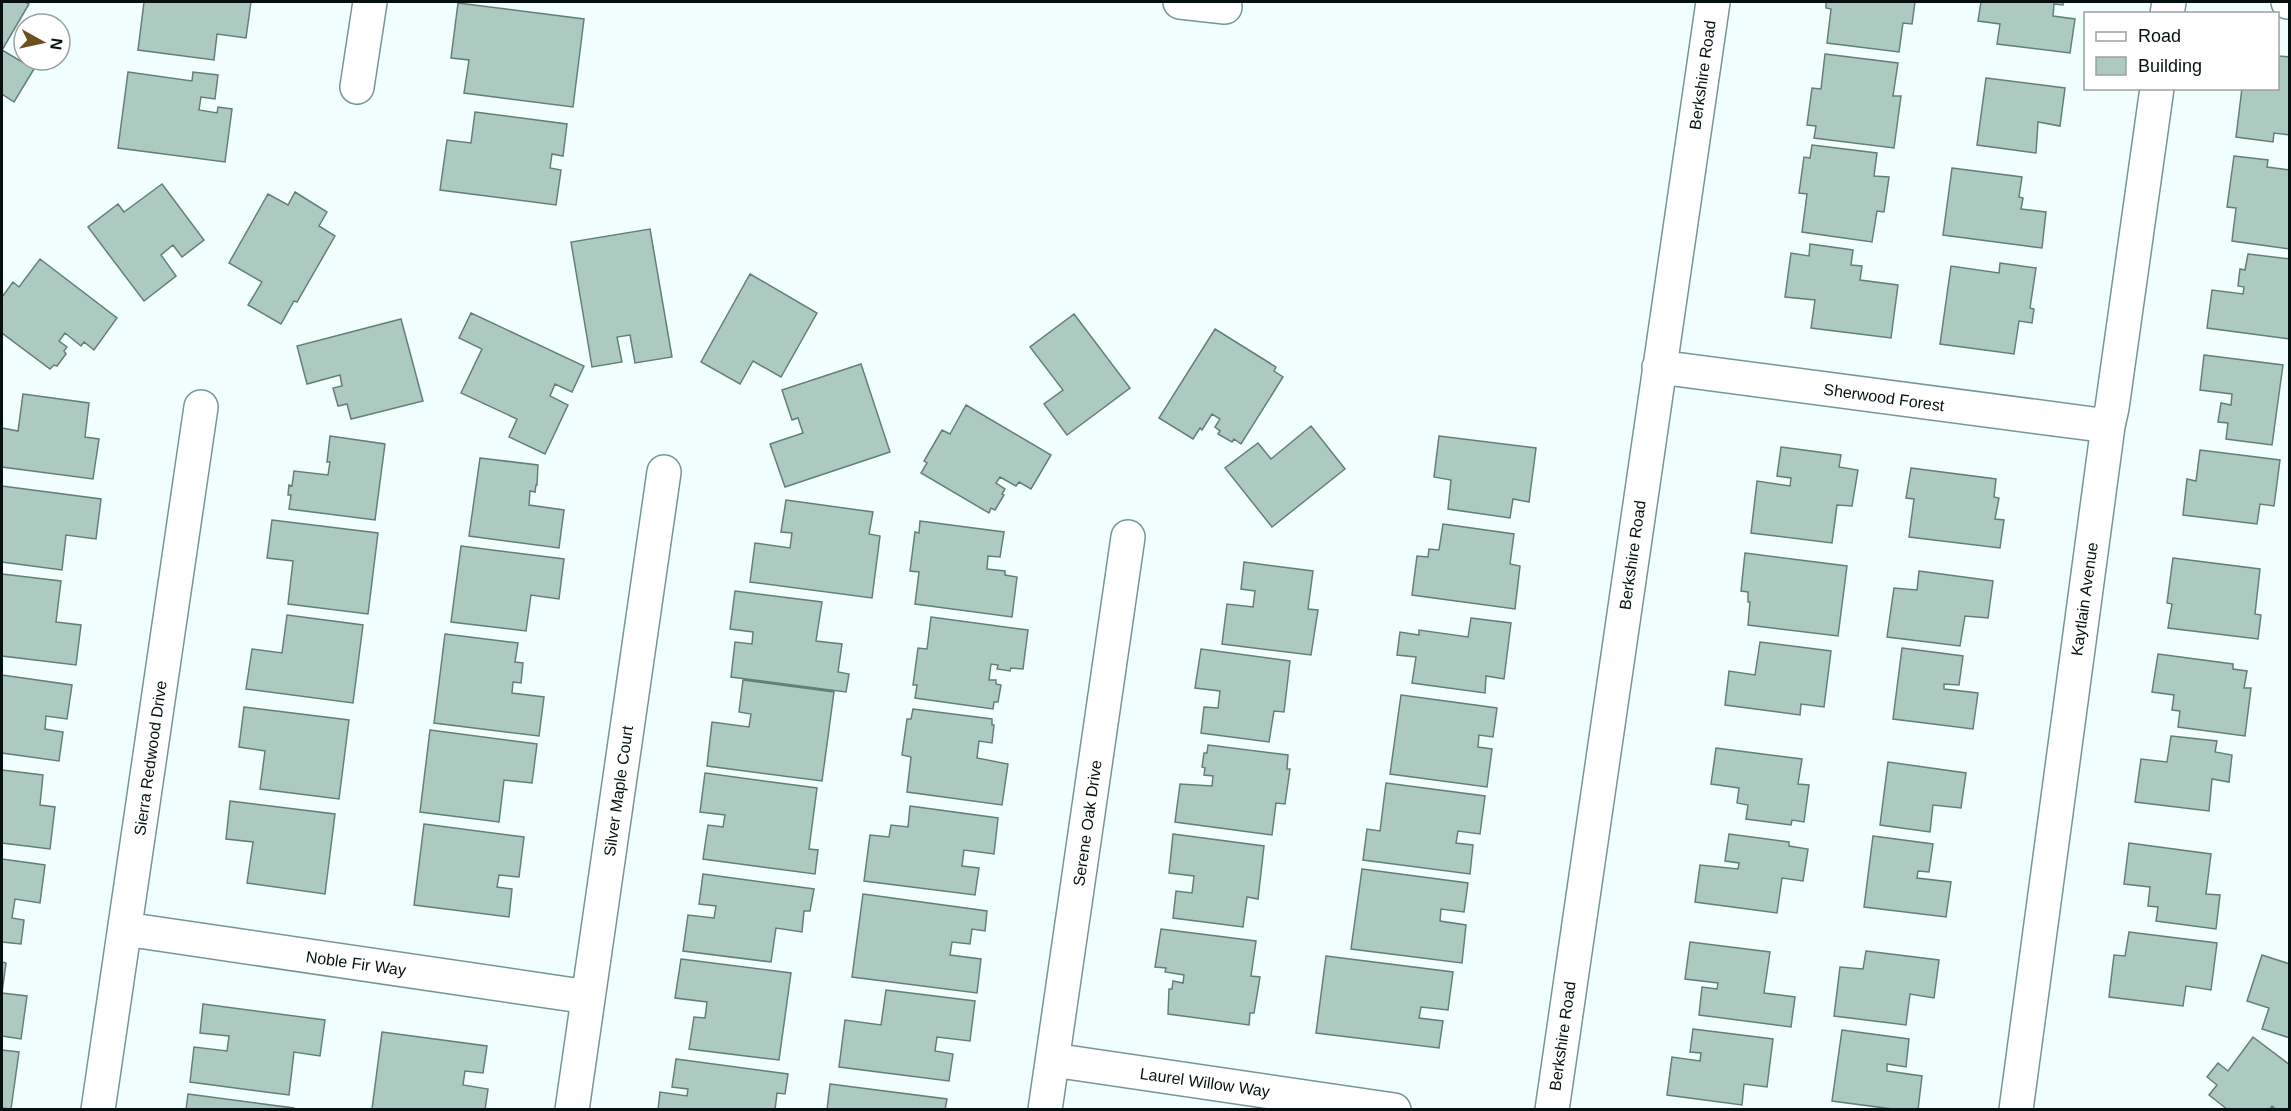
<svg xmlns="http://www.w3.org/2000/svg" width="2291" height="1111" font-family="Arial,sans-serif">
	<rect width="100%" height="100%" fill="#f1ffff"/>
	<path fill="#accac0" stroke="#648076" stroke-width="1.5" d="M2 2H25L29 4 2 50 34 69 14 102 2 94Z
		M144 2H251L246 38 217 34 214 60 138 50Z
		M1826 2H1915L1912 24 1903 23 1899 52 1827 43 1831 9 1826 8Z
		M1981 2H2063V5L2054 4 2053 16 2075 19 2070 53 1997 44 2000 24 1978 21Z
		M458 3 584 19 573 107 464 93 469 60 451 58Z
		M1825 54 1898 63 1893 96H1901L1894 148 1814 138 1816 126 1807 125 1812 88 1821 89Z
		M2278 56 2290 57V135L2274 133 2273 142 2236 137 2242 88H2278Z
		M128 72 192 81 193 72 218 75 215 99 201 97 199 110 217 113 218 107 232 109 225 162 118 148Z
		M1986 78 2065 88 2060 126 2038 122 2036 153 1977 145Z
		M475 112 567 124 563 156 552 154 550 168 561 170 556 205 440 190 447 140 471 143Z
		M1812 145 1877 153 1874 176 1889 177 1884 212 1877 211 1872 242 1802 232 1807 194 1799 193 1804 157 1810 158Z
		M2234 156 2268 160 2267 167 2290 170V249L2232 241 2236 208 2227 207Z
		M1952 168 2022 177 2019 197 2023 198 2021 209 2046 212 2042 248 1943 235Z
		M162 184 204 240 182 257 173 245 161 255 176 276 144 301 88 227 118 204 124 212Z
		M295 192 327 212 319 226 335 236 297 302 294 301 281 324 248 305 262 282 229 263 268 194 288 205Z
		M650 229 672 357 635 363 630 335 617 337 622 362 592 367 571 242Z
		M1810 244 1853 250 1851 265 1862 266 1860 280 1898 285 1891 338 1811 328 1815 300 1785 297 1791 253 1809 256Z
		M2248 254 2290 259V339L2207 328 2212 290 2243 294 2244 287 2238 286 2240 269 2245 270Z
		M40 259 117 318 94 350 84 342 81 346 65 333 59 341 67 347 64 351 66 354 57 366 54 365 50 369 2 333V297L13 282 19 287Z
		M2000 263 2036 268 2030 308 2034 309 2032 323 2019 321 2014 354 1940 344 1951 266 1999 273Z
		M750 274 817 313 781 377 753 361 740 384 701 362Z
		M471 313 584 366 572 392 555 384 550 396 568 405 545 454 509 437 517 419 461 393 482 349 459 338Z
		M1074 314 1130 388 1067 435 1044 404 1063 390 1030 347Z
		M401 319 423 401 351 419 347 404 338 406 333 388 342 386 340 375 307 384 297 346Z
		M1215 329 1276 367 1274 371 1283 377 1241 444 1234 439 1232 442 1218 434 1220 431 1215 427 1220 419 1212 414 1202 430 1200 428 1193 439 1159 418Z
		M2204 355 2283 365 2272 445 2226 439 2228 423 2218 422 2221 403 2231 405 2232 394 2200 390Z
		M861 364 890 452 785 487 770 444 803 433 798 418 792 420 782 390Z
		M23 394 89 403 85 437 99 439 93 479 2 467V428L18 431Z
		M966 405 1051 455 1031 489 1019 482 1016 486 1000 477 996 483 1005 489 1002 494 1004 495 995 510 991 508 989 513 921 473 927 463 924 461 942 430 950 434Z
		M1311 426 1345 469 1272 527 1225 468 1258 443 1271 459Z
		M330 436 385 444 375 520 289 509 291 495H288L289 485 292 486 294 471 328 475 330 462H327Z
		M1439 436 1536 448 1529 502 1513 499 1510 518 1448 509 1451 480 1434 477Z
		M1781 447 1841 455 1839 467 1858 470 1852 506 1837 505 1832 543 1751 533 1757 481 1790 486 1791 478 1777 476Z
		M2200 450 2280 460 2274 506 2260 504 2257 524 2183 515 2187 479 2196 481Z
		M480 458 538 465 537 485H536L535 492 530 491 529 505 564 510 559 548 469 536Z
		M1911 468 1996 479 1994 497 1999 498 1995 519 2004 520 2000 548 1909 537 1914 499 1906 498Z
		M2 486 101 499 96 539 66 535 62 570 2 562Z
		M786 500 873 512 869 534 880 536 872 598 750 582 755 543 790 548 792 533 781 532Z
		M272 520 378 533 368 614 288 604 293 561 267 558Z
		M920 521 1004 532 1000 557 988 556 987 569 1005 571V575L1017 577 1012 617 915 604 919 572 910 571 915 532 919 533Z
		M1443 524 1514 534 1510 564 1520 566 1515 609 1412 595 1417 556 1428 557 1429 549 1439 550Z
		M461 546 564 559 559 599 531 595 526 631 451 622Z
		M1745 553 1847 566 1838 636 1748 625 1750 602H1748V592L1741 591Z
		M2173 558 2260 569 2255 614 2261 615 2258 639 2168 628 2172 604 2167 603Z
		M1244 562 1313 571 1308 609 1318 610 1311 655 1222 644 1227 604 1253 607 1255 591 1241 589Z
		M1919 571 1993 581 1988 618 1965 616 1960 646 1887 637 1894 588 1917 590Z
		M2 574 61 581 56 622 81 625 76 665 2 656Z
		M735 591 822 602 816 641 842 644 838 672 849 674 846 692 731 677 735 642 752 644 753 632 730 629Z
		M287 615 363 625 353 703 246 689 252 649 282 653Z
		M931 617 1028 630 1023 669 1011 668 1010 671 997 669 998 665 991 664 989 680H996V684L1001 685 998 702H994L993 709 915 698 917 685H913L918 648 927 649Z
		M1471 618 1511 623 1504 679 1486 676 1485 693 1412 683 1416 657 1397 655 1400 632 1419 635V630L1468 637Z
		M445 634 518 643 515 662 523 663 521 683 513 682 512 693 544 697 539 736 434 723Z
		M1760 642 1831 651 1824 707 1801 704 1800 715 1725 705 1729 671 1755 675Z
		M1902 648 1963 656 1959 685 1944 684V689L1978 693 1973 729 1893 719Z
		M1201 649 1290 661 1284 712 1274 711 1269 742 1201 733 1204 707 1218 708 1220 691 1195 688Z
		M2158 654 2233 664V669L2247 671 2244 688H2251L2245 736 2178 727 2180 711 2172 710 2174 695 2152 692Z
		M2 675 72 685 67 719 46 716 45 729 63 732 59 761 2 753Z
		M743 680 834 692 822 781 707 766 712 722 749 727 751 714 739 712Z
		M1401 695 1497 708 1493 737 1479 735 1478 747 1492 749 1487 787 1390 774Z
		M244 707 349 720 339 799 260 789 265 751 239 747Z
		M913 709 992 719V725H994L992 743 979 741 977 758 1008 764 1002 805 907 792 911 757 902 755 907 719H911Z
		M430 730 537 744 532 783 504 780 499 822 420 812Z
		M2171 736 2217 741 2215 752 2232 755 2229 782 2212 779 2209 811 2135 802 2141 759 2167 762Z
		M1208 745 1288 755 1287 769H1290L1285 804 1276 803 1272 835 1175 822 1180 784 1212 786 1213 776 1204 775 1205 768 1202 767 1204 753H1207Z
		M1716 748 1802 759 1798 784 1809 785 1804 822 1792 820 1791 825 1746 819 1748 805 1737 803 1739 788 1711 784Z
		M1888 762 1966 773 1961 808 1933 805 1930 832 1880 825Z
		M2 770 43 775 40 805 55 807 50 849 2 843Z
		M705 773 817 788 809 849 818 850 815 874 703 859 708 825 723 827 725 815 700 812Z
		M1386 783 1485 796 1480 834 1458 831 1456 843 1473 845 1470 874 1363 860 1367 829 1380 831Z
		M230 801 335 814 325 894 247 883 253 842 226 839Z
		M910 806 998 818 994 854 964 850 962 866 979 868 975 895 864 881 870 835 889 837 891 825 908 827Z
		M424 824 524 837 519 877 499 875 497 887 512 889 509 917 414 905Z
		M1173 834 1264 846 1258 899 1247 897 1243 927 1173 918 1176 891 1192 893 1194 876 1169 873Z
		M1729 834 1789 842V846L1808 849 1803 881 1782 878 1777 913 1695 902 1700 865 1738 869 1739 863 1725 861Z
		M1873 836 1933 844 1929 872 1918 871 1917 878 1951 882 1946 917 1864 907Z
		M2129 843 2211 854 2206 894 2220 895 2216 929 2156 921 2158 907 2148 906 2150 887 2124 884Z
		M2 859 45 865 40 903 15 899 12 918 24 920 21 944 2 942Z
		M1362 869 1468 883 1464 912 1441 909 1440 921 1466 925 1462 963 1351 949Z
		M703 874 814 889 810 911H804L802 932 776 928 771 962 683 951 688 915 714 918 716 906 699 904Z
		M863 894 987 911 985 931 972 929 970 944 952 942 950 955 981 959 977 993 852 977Z
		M1161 929 1256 941 1251 976 1260 977 1254 1013H1250L1249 1025 1168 1014 1169 989H1172L1173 981 1183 983 1184 975 1165 972 1166 968 1155 967Z
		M2129 932 2217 943 2211 990 2186 986 2183 1006 2109 997 2114 955 2125 956Z
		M1690 942 1770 952 1764 993 1795 997 1791 1027 1699 1015 1702 987 1717 989 1718 983 1685 979Z
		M1866 951 1939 960 1934 998 1910 994 1906 1025 1834 1016 1840 967 1863 969Z
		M2262 955 2290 964V1038L2262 1029 2269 1008 2247 1001Z
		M1326 956 1453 972 1448 1010 1421 1007 1419 1018 1443 1021 1439 1048 1316 1033Z
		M681 959 791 973 779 1060 689 1049 694 1017 705 1018 707 1002 675 998Z
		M2 962 6 963 2 993 27 996 21 1039 2 1036Z
		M886 990 975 1001 970 1041 937 1037 935 1051 953 1054 949 1081 839 1067 845 1020 881 1025Z
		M203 1004 325 1020 320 1056 294 1052 289 1095 190 1082 194 1047 227 1051 229 1036 200 1033Z
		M1693 1029 1773 1039 1767 1087 1744 1084 1742 1105 1667 1095 1672 1057 1700 1061 1701 1053 1690 1052Z
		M1842 1030 1909 1039 1906 1067 1887 1064V1071L1922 1076 1918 1110H1900L1832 1101Z
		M382 1032 487 1046 483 1073 465 1071 463 1085 488 1089 485 1110 372 1109Z
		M2253 1037 2290 1065V1110H2277L2272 1106 2269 1110H2228L2209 1095 2217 1085 2207 1077 2218 1063 2228 1071Z
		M2 1050 19 1052 11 1109 2 1108Z
		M676 1059 788 1074 785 1094 777 1093 775 1110H658L660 1092 687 1096 688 1089 672 1087Z
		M830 1084 947 1099 945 1110H827Z
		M188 1094 294 1108V1110H186Z"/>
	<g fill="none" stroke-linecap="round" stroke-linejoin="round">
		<g stroke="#769696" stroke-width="36">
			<path id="minor" d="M1180 2 1225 7
				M2288 2H2290
				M2167 14 2169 2
				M357 87 370 2
				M1659 367 2108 426
				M125 929 588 997
				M1053 1060 1394 1110
				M98 1110 201 407
				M572 1110 664 472
				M1045 1110 1128 537
				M1552 1110 1713 2
				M2016 1110 2108 426 2112 408 2157 88"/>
		</g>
		<use href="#minor" stroke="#fff" stroke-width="33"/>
	</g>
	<g text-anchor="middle" stroke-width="4.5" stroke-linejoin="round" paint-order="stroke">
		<g font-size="16" fill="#051111" stroke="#fff">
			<text transform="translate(1702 75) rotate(-82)" y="6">Berkshire Road</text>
			<text transform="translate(1884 397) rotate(8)" y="6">Sherwood Forest</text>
			<text transform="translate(1632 555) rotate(-82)" y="6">Berkshire Road</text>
			<text transform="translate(2084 599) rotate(-82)" y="6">Kaytlain Avenue</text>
			<text transform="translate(150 758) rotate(-82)" y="6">Sierra Redwood Drive</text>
			<text transform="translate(618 791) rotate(-82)" y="6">Silver Maple Court</text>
			<text transform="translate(1087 823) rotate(-82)" y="6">Serene Oak Drive</text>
			<text transform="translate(356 963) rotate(8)" y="6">Noble Fir Way</text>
			<text transform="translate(1562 1036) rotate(-82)" y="6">Berkshire Road</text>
			<text transform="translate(1205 1082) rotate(8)" y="6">Laurel Willow Way</text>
		</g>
	</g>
	<rect width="2291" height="1111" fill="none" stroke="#051111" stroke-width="6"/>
	<rect x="2084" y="12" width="195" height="78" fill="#ffffff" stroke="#9ba0a0" stroke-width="1.5"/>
	<rect x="2096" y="32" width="30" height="9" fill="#ffffff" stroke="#9ba0a0" stroke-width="1.5"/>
	<text x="2138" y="42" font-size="18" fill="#051111">Road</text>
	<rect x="2096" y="57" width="30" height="18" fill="#accac0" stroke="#9ba0a0" stroke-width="1.5"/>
	<text x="2138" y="72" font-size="18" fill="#051111">Building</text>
	<g transform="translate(42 42) rotate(98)"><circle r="28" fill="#ffffff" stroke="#9ba0a0" stroke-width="1.5"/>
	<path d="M0-4.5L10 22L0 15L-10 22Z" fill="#6e5025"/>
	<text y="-9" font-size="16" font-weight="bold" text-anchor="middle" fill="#051111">N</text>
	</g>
</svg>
